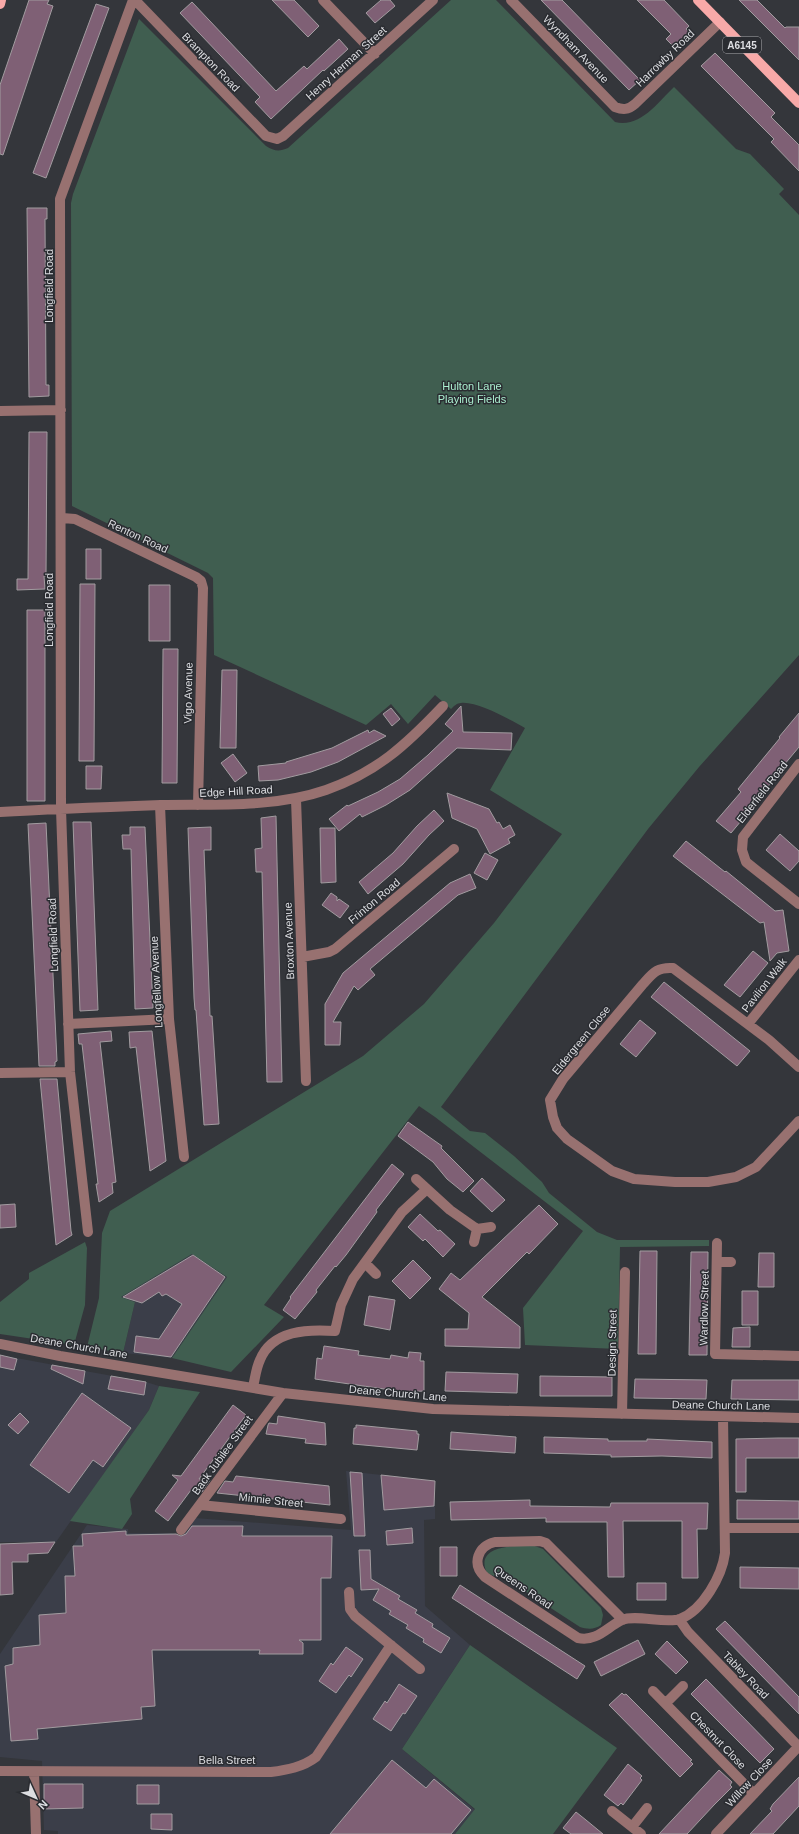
<svg xmlns="http://www.w3.org/2000/svg" width="799" height="1834" font-family="Arial,sans-serif">
	<rect width="100%" height="100%" fill="#34363b"/>
	<path fill="#3b3e49" d="M192 1254 227 1277 172 1358 123 1353 135 1302 120 1297Z
		M0 1355 65 1367 60 1373 83 1384 85 1371 146 1382 159 1386 149 1410 56 1542H0Z
		M346 1471 435 1481V1519L424 1520 425 1606 470 1645 402 1749 475 1810 455 1834H58V1831L44 1830 42 1761 0 1757V1654L87 1525 128 1529V1533H171L179 1536 195 1518 351 1530Z"/>
	<path fill="#405e50" d="M451 0H496L615 122C641 128 658 102 674 87L736 149 750 154 784 189 779 194 799 215V655L699 767 648 829 441 1107 470 1131 485 1133 514 1156 542 1182 549 1193 597 1232 617 1240H709V1246L620 1247 618 1349 525 1345 523 1308 583 1231 435 1117 419 1106 264 1305 284 1317 231 1372 172 1358 227 1277 192 1254 121 1297 135 1302 123 1353 87 1347 99 1298 102 1233 110 1211 363 1056 424 1004 494 923 562 834 490 790 525 728C511 720 477 701 461 703 457 703 454 706 451 709L435 695 408 724 391 704 366 725 214 655 213 578 208 573 72 506 71 203 73 194 139 19 266 146C274 151 279 152 288 148Z
		M85 1242 87 1248 85 1305 74 1345 0 1334V1302L29 1279V1273Z
		M159 1386 200 1392 130 1499 132 1514 122 1529 70 1521 149 1410Z
		M532 1545 543 1549 601 1608 603 1615 601 1625C594 1630 587 1629 580 1627L500 1575 494 1576 487 1573C474 1545 514 1546 532 1545Z
		M470 1645 617 1748 553 1834H455L475 1809 402 1749Z"/>
	<path fill="#7f6075" stroke="#a29ca0" d="M29 0H49L47 4 53 6 3 155 0 154V85Z
		M272 0H294L319 26 308 37Z
		M381 0H390L395 6 375 23 366 13Z
		M541 0H562L640 80 629 90Z
		M637 0H664L689 26 686 29 689 32 674 47 666 39 671 34Z
		M739 0H757L785 28 786 27H799V60Z
		M192 2 276 91 304 66 307 69 339 39 348 49 324 71 323 70 271 119 255 102 260 97 180 13Z
		M96 4 109 8 46 178 33 173Z
		M715 53 775 113 771 117 799 145V171L771 142 774 139 701 66Z
		M27 208H47V219H45L46 385H49V396L29 397Z
		M29 432H47L46 576H44L45 589 17 590V579H28Z
		M86 549H101V579H86Z
		M80 584H95L94 761H79Z
		M149 585H170V641H149Z
		M27 610H45V801H27Z
		M163 649H178L177 783H162Z
		M222 670H237L236 748H220Z
		M461 706 463 732 512 733 511 750 457 748 410 790 386 805 362 817 360 814 339 831 329 819 347 805 348 806 378 792 400 779 428 755 453 731 445 724Z
		M391 708 400 719 392 726 383 714Z
		M799 713V747L769 783 770 784 750 808 751 809 731 833 716 821 741 792 738 789 780 738 779 737Z
		M368 730 369 733 374 730 386 736 338 762 311 772 278 780 259 781 258 766 286 763V762L332 748Z
		M233 754 247 773 235 782 221 763Z
		M86 766H102L101 789H86Z
		M447 793 489 809 497 823 499 822 503 829 510 825 515 835 508 839 510 843 490 854 477 829 452 818Z
		M434 810 444 821 429 835 403 864 368 894 359 882 393 853 417 826Z
		M276 816 282 1082H267L262 872H256L255 849 262 848 261 818Z
		M73 822H91L98 1010 80 1011Z
		M46 823 57 1061 55 1062V1066H39L28 824Z
		M130 827H145L153 1008 135 1009 131 849H123L122 835H130Z
		M211 827V850H204L205 876 210 1016H212L219 1124 204 1125 196 1010H195L194 998 188 828Z
		M320 828H335L336 882 321 883Z
		M780 834 799 851V861L790 871 766 850Z
		M686 841 725 872 726 871 775 911 783 910 789 951 777 953 770 961 764 922 760 923 673 856Z
		M485 853 498 860 487 880 474 873Z
		M470 874 476 888 458 895 370 969 375 975 358 990 354 986 333 1022H341L340 1045H325V1004L343 973 450 883Z
		M331 893 337 897V901L339 899 349 906 340 918 322 905Z
		M753 951 768 963 740 997 724 985Z
		M664 982 750 1051 737 1066 651 997Z
		M640 1020 656 1033 636 1057 620 1044Z
		M111 1031 112 1041 100 1042 116 1182 112 1183 113 1193 99 1202 96 1184H98L82 1044H79L78 1034Z
		M152 1031 166 1161 150 1171 136 1047 130 1048 129 1032Z
		M40 1079H57L71 1231 72 1235 56 1245Z
		M408 1122 442 1146 441 1148 474 1181 463 1192 447 1179 433 1162 398 1136Z
		M392 1164 404 1174 376 1210 377 1212 346 1255 336 1267 335 1266 316 1290 317 1292 295 1319 283 1310 291 1298 290 1297Z
		M482 1178 505 1200 492 1212 470 1191Z
		M15 1204 16 1227 0 1228V1205Z
		M539 1205 558 1224 529 1254 527 1252 482 1297 520 1327V1348L445 1346V1329H468L469 1313 439 1289 451 1273 460 1280Z
		M420 1214 438 1231 440 1230 455 1244 443 1257 425 1239 423 1241 408 1227Z
		M640 1251H657L656 1354H638Z
		M691 1252H708L707 1355H689Z
		M759 1253H774V1287H758Z
		M193 1255 225 1277 171 1357 134 1352 136 1336 159 1339 182 1304 166 1294 162 1296 159 1292 142 1303 123 1297Z
		M413 1260 431 1278 410 1299 392 1281Z
		M742 1291H758V1325H742Z
		M369 1296 395 1300 390 1330 364 1325Z
		M750 1327V1347H732L733 1328Z
		M324 1346 359 1351 358 1355 390 1359 391 1355 408 1358 409 1352 421 1353 420 1361H424V1391L405 1392 315 1379 317 1358 322 1359Z
		M0 1355 17 1359 14 1370 0 1367Z
		M52 1365 85 1371 83 1384 51 1369Z
		M446 1372 518 1374 517 1393 445 1391Z
		M111 1376 146 1382 144 1395 108 1389Z
		M540 1376 612 1377V1396H540Z
		M635 1379 707 1380 706 1399 634 1398Z
		M732 1380H799V1400L731 1399Z
		M82 1393 131 1428 103 1467 93 1460 69 1493 30 1465Z
		M233 1405 246 1415 199 1479 210 1480 202 1492 191 1490 168 1521 155 1511 178 1480 172 1475 181 1476Z
		M20 1413 29 1422 18 1434 8 1425Z
		M278 1416 325 1423 326 1445 305 1443 306 1439 266 1434 268 1425 269 1423 277 1424Z
		M356 1425 417 1431V1434H419L417 1450 353 1444 354 1428H356Z
		M451 1432 516 1437 515 1453 450 1449Z
		M544 1437 608 1439V1441H647V1439L712 1442V1458L662 1456 611 1457V1455L544 1453Z
		M778 1438H799V1458H746V1492H736V1439Z
		M350 1472 362 1473 365 1536H354Z
		M381 1475 435 1481 434 1506 384 1510Z
		M236 1476 329 1486 330 1505 217 1493 225 1481 233 1482Z
		M530 1500V1506L610 1507 611 1503H708L707 1529H697L698 1578H682V1521H623L624 1577H608L607 1522H546V1518L451 1520 450 1502Z
		M737 1500 799 1501V1519H737Z
		M192 1526H243L242 1536H332L331 1578H321V1640H299L303 1643V1654H259L260 1650H152L155 1706 141 1707 142 1719 37 1729 38 1739 11 1741 5 1666 13 1664V1648L40 1645 39 1615 66 1613 65 1576H75L73 1546H83L82 1534 126 1531V1535L176 1534 181 1536 186 1534Z
		M412 1528 413 1543 387 1545 386 1531Z
		M55 1542 48 1553 28 1554V1562H12L13 1594 0 1595V1544Z
		M440 1547H457V1576H440Z
		M359 1550H370L371 1579 400 1596 398 1599 417 1610 415 1613 433 1624 432 1627 450 1638 441 1653 423 1642 424 1639 406 1628 408 1625 389 1614 391 1611 373 1600 379 1589 361 1590Z
		M740 1567 799 1568V1589L740 1588Z
		M637 1583H666V1600H637Z
		M460 1585 585 1666 577 1679 452 1598Z
		M725 1621 799 1697V1714L716 1629Z
		M638 1640 645 1654 601 1676 594 1662Z
		M667 1641 688 1662 676 1674 655 1654Z
		M346 1647 363 1659 351 1677 349 1675 336 1693 319 1681 331 1663 333 1665Z
		M706 1679 774 1749 760 1763 691 1694Z
		M399 1684 417 1696 405 1714 403 1713 391 1731 373 1719 385 1701 387 1703Z
		M622 1693 624 1695 626 1694 692 1760 690 1761 693 1764 680 1777 609 1705Z
		M392 1760 426 1788 434 1779 471 1810 451 1834H330Z
		M628 1764 642 1776 640 1778 642 1780 623 1805 621 1803 618 1806 604 1795Z
		M719 1770 732 1782 730 1785 732 1787 714 1805 687 1834H659Z
		M799 1777V1806L773 1834H750L772 1811 770 1809 773 1804Z
		M44 1784H83V1808L44 1809Z
		M137 1785H159V1804H137Z
		M576 1812 586 1820 603 1834H571L563 1828Z
		M151 1814H172V1830L151 1829Z"/>
	<g fill="none" stroke-linecap="round" stroke-linejoin="round">
		<path stroke="#987170" stroke-width="10" d="M135 0 266 136 277 139 283 136 433 0
			M323 0 375 54
			M511 0 615 107C623 110 628 110 635 104L720 22
			M0 411 61 410
			M62 518 75 519 196 577 201 581 203 588 198 805
			M799 764 743 837 742 850 746 862 799 904
			M296 799 306 1081
			M160 805 169 1019 184 1157
			M0 812C53 809 107 807 161 805 215 804 274 808 326 790 377 772 406 745 443 706
			M302 957 329 952 335 949 454 849
			M68 1024 169 1019
			M748 1024 799 960
			M799 1067 769 1040 673 968C657 967 653 973 643 984L563 1079 550 1100 553 1117 557 1128 567 1139 612 1171 634 1179 675 1182H708L736 1177 756 1167 799 1121
			M0 1073 70 1072
			M416 1179 450 1210 477 1229 491 1227
			M88 1232 70 1072 61 809 60 199 133 0
			M474 1242 477 1229
			M717 1243 715 1354 799 1356
			M717 1262H731
			M365 1263 376 1274
			M0 1344 60 1356 283 1393 433 1409 799 1418
			M253 1387C255 1379 256 1368 260 1360 272 1330 308 1329 335 1331L341 1305 353 1279 402 1212 427 1189
			M622 1414 625 1272
			M200 1505 341 1519
			M725 1528H799
			M181 1530 283 1393
			M349 1592 350 1609 355 1616 420 1669
			M679 1619 688 1632 799 1747
			M623 1620 546 1543 540 1541 495 1542C478 1546 471 1564 485 1577L578 1638C597 1642 607 1627 622 1620 635 1614 666 1624 680 1619 703 1610 722 1576 725 1553L723 1417
			M653 1691 754 1794
			M666 1703 683 1686
			M0 1771 271 1772C287 1770 303 1767 316 1757L391 1645
			M34 1772 36 1834
			M612 1811 641 1834
			M632 1827 647 1808
			M716 1834 799 1746"/>
		<path stroke="#f8a9a8" stroke-width="10" d="M698 0 799 103
			M0 4 1 0"/>
	</g>
	<g text-anchor="middle" stroke-width="3" stroke-linejoin="round" paint-order="stroke">
		<rect fill="#2a2c31" stroke="#a7a8ac" stroke-width="1" x="723" y="37" width="38" height="16" rx="3"/>
		<g font-size="10" font-weight="bold" fill="#dcdde1">
			<text x="742" y="49">A6145</text>
		</g>
		<g font-size="11" fill="#dcdde1" stroke="#2a2c31">
			<text transform="translate(576 49) rotate(46)" y="4">Wyndham Avenue</text>
			<text transform="translate(665 58) rotate(-44)" y="4">Harrowby Road</text>
			<text transform="translate(211 62) rotate(46)" y="4">Brampton Road</text>
			<text transform="translate(346 63) rotate(-42)" y="4">Henry Herman Street</text>
			<text transform="translate(49 286) rotate(-90)" y="4">Longfield Road</text>
			<text transform="translate(138 536) rotate(25)" y="4">Renton Road</text>
			<text transform="translate(49 610) rotate(-90)" y="4">Longfield Road</text>
			<text transform="translate(188 693) rotate(-89)" y="4">Vigo Avenue</text>
			<text transform="translate(236 791) rotate(-3)" y="4">Edge Hill Road</text>
			<text transform="translate(762 792) rotate(-52)" y="4">Elderfield Road</text>
			<text transform="translate(374 901) rotate(-40)" y="4">Frinton Road</text>
			<text transform="translate(53 935) rotate(-92)" y="4">Longfield Road</text>
			<text transform="translate(289 941) rotate(-92)" y="4">Broxton Avenue</text>
			<text transform="translate(156 982) rotate(-93)" y="4">Longfellow Avenue</text>
			<text transform="translate(764 985) rotate(-52)" y="4">Pavilion Walk</text>
			<text transform="translate(581 1040) rotate(-51)" y="4">Eldergreen Close</text>
			<text transform="translate(704 1308) rotate(-89)" y="4">Wardlow Street</text>
			<text transform="translate(612 1343) rotate(-89)" y="4">Design Street</text>
			<text transform="translate(79 1346) rotate(10)" y="4">Deane Church Lane</text>
			<text transform="translate(398 1393) rotate(5)" y="4">Deane Church Lane</text>
			<text transform="translate(721 1405) rotate(1)" y="4">Deane Church Lane</text>
			<text transform="translate(222 1455) rotate(-54)" y="4">Back Jubilee Street</text>
			<text transform="translate(271 1500) rotate(6)" y="4">Minnie Street</text>
			<text transform="translate(523 1587) rotate(34)" y="4">Queens Road</text>
			<text transform="translate(746 1675) rotate(46)" y="4">Tabley Road</text>
			<text transform="translate(718 1740) rotate(46)" y="4">Chestnut Close</text>
			<text x="227" y="1764">Bella Street</text>
			<text transform="translate(749 1782) rotate(-47)" y="4">Willow Close</text>
		</g>
		<g font-size="11" fill="#abefd0" stroke="#2a2c31">
			<text x="472" y="390">Hulton Lane<tspan x="472" dy="13">Playing Fields</tspan></text>
		</g>
	</g>
	<g transform="translate(36 1798) rotate(134)" stroke="#2a2c31" stroke-width="3" paint-order="stroke">
	<path d="M0-3L7 15L0 10L-7 15Z" fill="#dcdde1"/>
	<text y="-6" font-size="11" font-weight="bold" text-anchor="middle" fill="#dcdde1">N</text>
	</g>
</svg>
